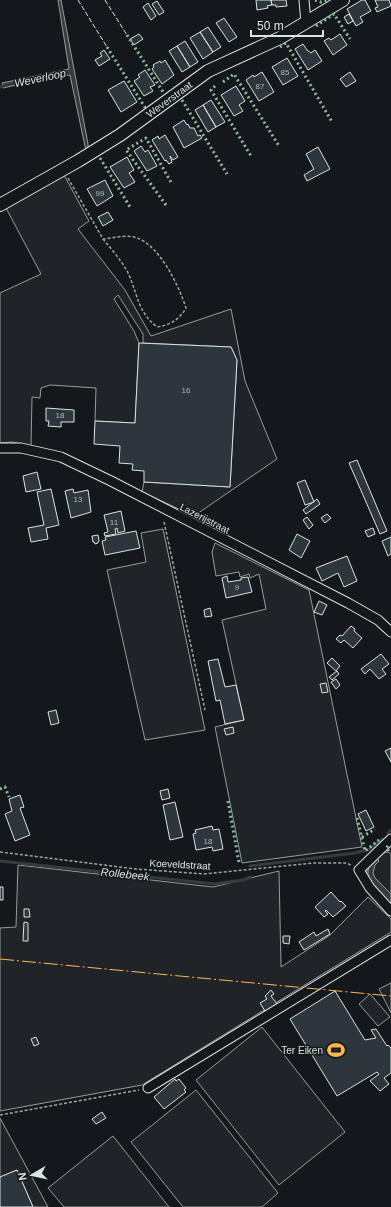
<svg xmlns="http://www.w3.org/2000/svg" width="391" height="1207" font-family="Helvetica,sans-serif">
	<rect width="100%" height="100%" fill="#14181c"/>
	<path fill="#202428" stroke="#939e99" d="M64 175 89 221 78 229 125 290 151 336 231 309 245 381 277 459 194 516 142 492 144 482 230 487 237 360 231 347 143 343V334L118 295 114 299 134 331 139 343 135 423 95 421 96 388 50 385 41 388 40 398 32 397 31 446 12 442 0 443V293L41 274 6 208Z
		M163 529 205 730 145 740 107 570 146 562 141 533Z
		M215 543 309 590 362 847 242 863 215 727 244 720 222 620 266 609 259 574 250 578 249 574 240 577 239 572 216 576 212 552Z
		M388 852 391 854V907C383 898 364 882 367 870 367 866 372 863 375 860 379 856 381 853 388 852Z
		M18 865 213 887 279 871 281 967 330 935 368 897 391 919V932L142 1085 0 1111V928L16 927Z
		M391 983V1013L379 989Z
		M370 994 390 1017 378 1026 359 1004Z
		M262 1027 345 1132 279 1185 196 1080Z
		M196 1090 278 1193 262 1207H183L131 1142Z
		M0 1118 48 1207H33L17 1170 0 1177Z
		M113 1136 169 1207H64L48 1188Z"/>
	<path fill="#363b3e" stroke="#939e99" d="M58 0H61L88 144V149L86 151 70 75 39 80 3 88 2 83 69 69Z
		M377 858 379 861 375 865 373 873 375 878 391 894V903C385 897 367 881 368 872 368 866 373 862 377 858Z"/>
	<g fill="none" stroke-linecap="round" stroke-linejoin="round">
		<path stroke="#363b3e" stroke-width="3" d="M0 87 6 85
			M388 833 391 830
			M0 861 214 884 243 880 250 877
			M250 866 355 853 370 849 382 839"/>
	</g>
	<path fill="#2c363c" stroke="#d8e6dc" d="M256 0H271L272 5 267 6 268 8 257 10Z
		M271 0H286L287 6 276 7V5H272Z
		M362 0H365L371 11 360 17 363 22 356 26 347 9Z
		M375 0H389L391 6 377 12 375 8 378 7Z
		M157 1 164 12 159 15 152 4Z
		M148 3 156 16 151 20 143 7Z
		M349 14 353 21 348 24 344 17Z
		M224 18 237 37 229 42 216 23Z
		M208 27 221 47 213 52 200 32Z
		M200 32 213 52 203 59 190 38Z
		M139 34 143 39 134 45 130 39Z
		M340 34 347 45 333 55 324 41 329 38 331 40Z
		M185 41 198 62 190 67 177 46Z
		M303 44 307 50 311 53 315 50 322 61 308 70 295 49Z
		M177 46 190 67 182 72 169 51Z
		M104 50 110 59 99 66 95 60 102 56 100 53Z
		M287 58 298 76 283 85 272 67Z
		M165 60 174 75 162 84 152 69 154 67 153 65 160 61 161 63Z
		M145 70 155 85 150 87 153 91 144 96 134 81 140 77 138 75Z
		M262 72 274 92 259 101 246 80 253 75 254 77Z
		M350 72 356 81 346 87 340 79Z
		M124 81 137 102 121 112 108 90Z
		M236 86 245 101 239 105 243 111 234 116 221 95Z
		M211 100 225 122 216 127 203 105Z
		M203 105 216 127 208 132 195 110Z
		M184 120 187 125 188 124 190 128H194L198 136 200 135 202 138 184 148 173 127Z
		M165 135 178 157 173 160 170 156 172 162 169 164 166 160 165 161 152 140 158 136 159 139Z
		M141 146 145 152 148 150 157 166 147 171 134 151Z
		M318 147 330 169 307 181 304 175 314 169 306 154Z
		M127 157 134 170 129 173 135 182 124 188 110 167Z
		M105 180 113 196 97 206 87 189Z
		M108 212 113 220 103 226 98 217Z
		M139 343 231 347 237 360 230 487 144 482V471L132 470 133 464 119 463 120 446 94 444 95 421 135 423Z
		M46 408 74 410V422H61V427L48 426 49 421H46Z
		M357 460 387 531 380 534 349 463Z
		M37 472 41 489 26 492 23 476Z
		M305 480 314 502 305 505 297 483Z
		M51 489 59 525 46 528 48 539 31 542 28 528 44 525 37 492Z
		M73 489 74 493 88 490 91 512 71 518 65 491Z
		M317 499 320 504 306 514 303 510Z
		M121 511 125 531 118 533 117 528 115 529 116 534 105 536 104 533 108 532 104 515Z
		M327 514 331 518 325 523 321 518Z
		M307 517 313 525 309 529 303 520Z
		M373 528 375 534 368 537 365 531Z
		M136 531 140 548 105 555 102 541 106 540 105 537Z
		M297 534 310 541 301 558 289 550Z
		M98 535 99 541 98 542V543L95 544 94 542H93L92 536Z
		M391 537V554L388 556 382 541Z
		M347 556 357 581 344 587 338 573 322 581 316 568Z
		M227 576 228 582 241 580V578L248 577 252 592 226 598 222 578Z
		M319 601 327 605 322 615 314 612Z
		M210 608 212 616 205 617 204 610Z
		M351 626 355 629 354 631 362 638 353 648 344 640 341 643 336 639 340 635 342 636Z
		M381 654 389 664 382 669 386 674 379 679 370 669 365 674 361 669Z
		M332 658 340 666 336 671 327 663Z
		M218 659 225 687 236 685 244 720 225 724 220 700 216 701 208 661Z
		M337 671 339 674 332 680 329 677Z
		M336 679 340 685 336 689 331 682Z
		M326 683 328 692 322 693 320 684Z
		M56 710 59 723 51 725 48 712Z
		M233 727 234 733 226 735 224 729Z
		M391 748V762L385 751Z
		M168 789 170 798 162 800 160 791Z
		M20 795 24 807 20 808 30 835 15 841 5 814 12 811 9 799Z
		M175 802 183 837 170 840 163 805Z
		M366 810 374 827 366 831 358 814Z
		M212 826 213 830 219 829 223 849 213 851 212 847 196 850 193 834 196 833 195 830Z
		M0 887H3V900H0Z
		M331 892 340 902 341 901 346 906 333 917 326 910 325 911 328 914 324 917 315 907Z
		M24 909H29L30 917H24Z
		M24 922 28 923V941H23Z
		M328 929 330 934 304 950 299 942 314 932 316 936Z
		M283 936H290L289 944 283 943Z
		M271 990 274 994 271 996 277 1004 265 1011 260 1003 267 999 265 996Z
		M335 991 365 1040 376 1038 371 1030 376 1029 387 1046 388 1045 391 1048V1073L384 1078 389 1084 380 1091 370 1081 379 1074 377 1072 337 1096 290 1019Z
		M36 1037 39 1044 34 1046 31 1039Z
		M175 1079 176 1081 179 1079 186 1088 184 1090 186 1092 164 1109 154 1097Z
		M102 1112 106 1118 96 1124 92 1119Z
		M17 1170 33 1207H0V1177Z"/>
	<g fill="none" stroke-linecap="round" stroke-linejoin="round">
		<g stroke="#d8e6dc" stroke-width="11">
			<path id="street" d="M304 0 306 23
				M0 448H21L61 457 111 481 348 603 378 620 391 632
				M391 839 359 870 370 888 391 911
				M148 1088 391 940"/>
		</g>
		<g stroke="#d8e6dc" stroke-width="14">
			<path id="secondary" d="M0 205 78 161 120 135 208 71 280 38 343 0"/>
		</g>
		<path stroke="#9da8a2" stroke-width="1.5" stroke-dasharray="3 2" stroke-linecap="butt" d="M68 178 103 239C113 238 127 234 137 238 160 246 179 286 186 308 179 320 170 325 157 327 138 312 138 296 129 275 123 262 112 250 103 239
			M164 522 205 710
			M0 852 136 869 204 874 313 863H347L352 866
			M0 1115 139 1090"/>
		<use href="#street" stroke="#14181c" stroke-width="9"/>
		<use href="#secondary" stroke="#14181c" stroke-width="12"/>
		<path stroke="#8ac095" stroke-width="3" stroke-dasharray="2 3" stroke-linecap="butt" d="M315 0 321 2 328 0
			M316 26 334 14 350 39
			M127 35 165 95
			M107 47 146 109
			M280 47 286 43 332 122
			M223 82 234 74 279 146
			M215 86 211 90 251 156
			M182 100 227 174
			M100 158 130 207
			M166 205 126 150 146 138 172 184
			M0 789 5 787 9 797
			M228 801 239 863
			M357 818 365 851 379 840
			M362 837 375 829
			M388 846 386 848 391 853"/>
		<path stroke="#d8e6dc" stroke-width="1" stroke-dasharray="5 2" stroke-linecap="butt" d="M78 0 107 47
			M105 0 127 35"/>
		<path stroke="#ffb74d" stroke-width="1" stroke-dasharray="14 3 2 3" stroke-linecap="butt" d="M0 959 391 996"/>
	</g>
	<defs>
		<g id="stadium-bare" transform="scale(1.38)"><path d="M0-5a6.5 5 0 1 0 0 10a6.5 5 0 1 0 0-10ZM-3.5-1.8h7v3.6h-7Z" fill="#ffb74d" stroke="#14181c" stroke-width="2.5" paint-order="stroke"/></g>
	</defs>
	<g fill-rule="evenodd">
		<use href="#stadium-bare" x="336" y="1050"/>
	</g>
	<g text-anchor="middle" stroke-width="3" stroke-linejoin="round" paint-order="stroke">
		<g font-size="8" fill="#adbab4">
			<text x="285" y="75">85</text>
			<text x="260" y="89">87</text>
			<text x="100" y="196">99</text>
			<text x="186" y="393">16</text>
			<text x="60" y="418">18</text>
			<text x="78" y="502">13</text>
			<text x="114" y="525">11</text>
			<text x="237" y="590">9</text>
			<text x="208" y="844">18</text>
		</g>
		<g font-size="10" fill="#d8e6dc" stroke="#14181c">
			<text transform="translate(169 99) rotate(-36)" y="4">Weverstraat</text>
			<text transform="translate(205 518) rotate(27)" y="4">Lazerijstraat</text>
			<text transform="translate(180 864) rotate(3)" y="4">Koeveldstraat</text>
		</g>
		<g font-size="10" fill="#d8e6dc" stroke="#14181c" text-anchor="end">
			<text x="323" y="1054">Ter Eiken</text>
		</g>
		<g font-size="11" font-style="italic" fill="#d8e6dc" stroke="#14181c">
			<text transform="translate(40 78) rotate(-12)" y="4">Weverloop</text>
			<text transform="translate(125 874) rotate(6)" y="4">Rollebeek</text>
		</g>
	</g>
	<g transform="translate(32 1175) rotate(261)" stroke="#14181c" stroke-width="3" paint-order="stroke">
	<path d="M0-3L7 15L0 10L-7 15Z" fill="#d8e6dc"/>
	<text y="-6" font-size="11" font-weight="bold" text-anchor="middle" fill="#d8e6dc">N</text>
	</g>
	<path d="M251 30v6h72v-6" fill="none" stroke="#d8e6dc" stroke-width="2"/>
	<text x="257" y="30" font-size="12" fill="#d8e6dc" stroke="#14181c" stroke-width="3" paint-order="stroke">50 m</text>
</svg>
